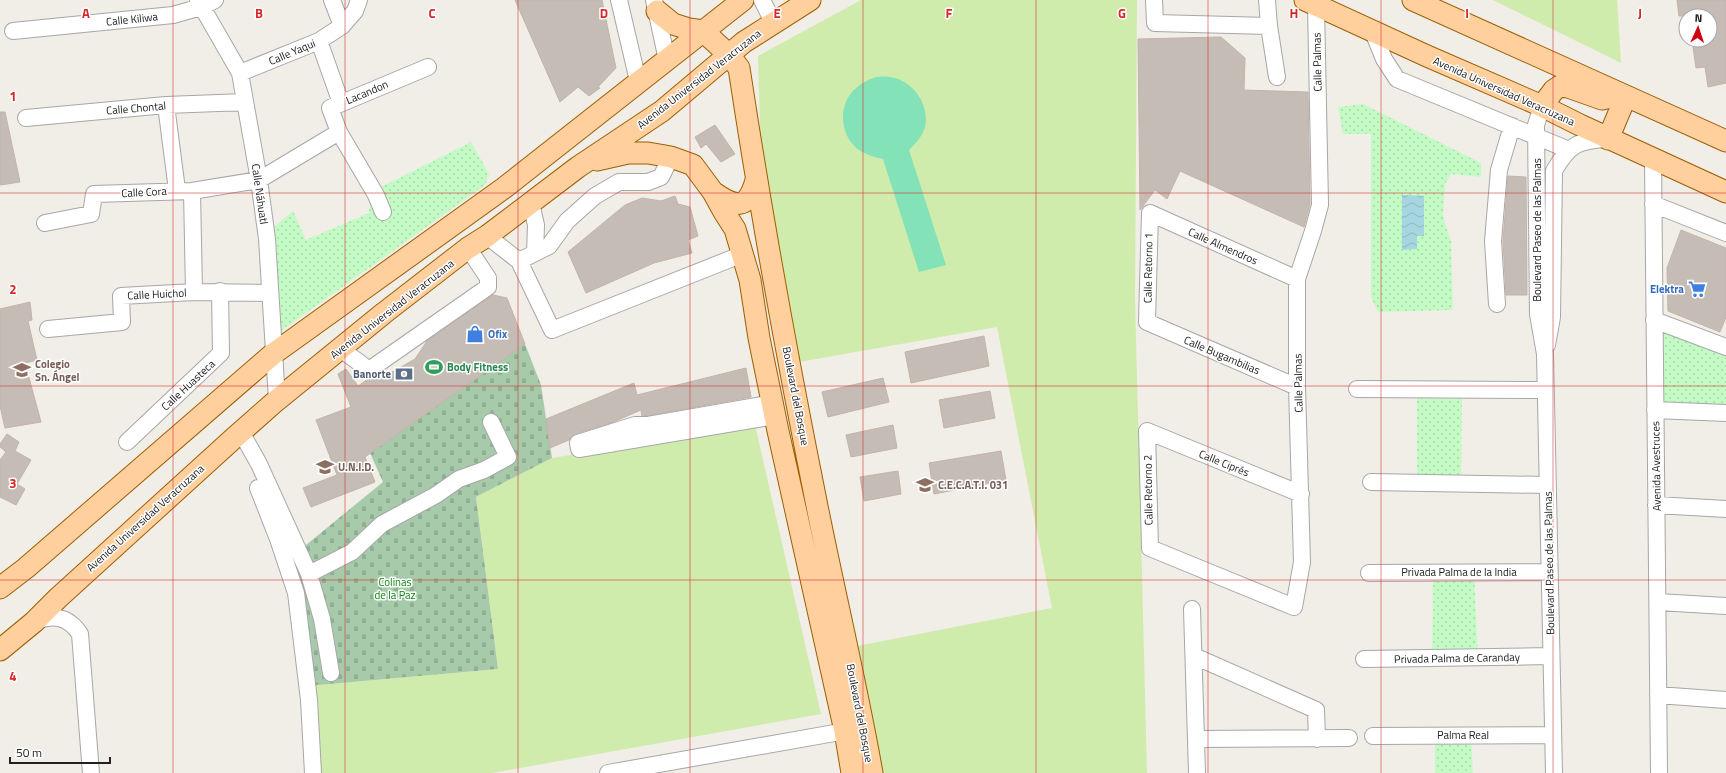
<svg xmlns="http://www.w3.org/2000/svg" width="1726" height="773" font-family="'Titillium Web',sans-serif">
	<defs>
		<pattern id="cemetery-stones" width="16" height="16" patternUnits="userSpaceOnUse"><rect width="16" height="16" fill="#a7cbaa"/><path d="M2 7V4a2 2 0 0 1 4 0v3zM10 15v-3a2 2 0 0 1 4 0v3z" fill="#8fae92"/></pattern>
		<pattern id="park-dots" width="8" height="8" patternUnits="userSpaceOnUse"><rect width="8" height="8" fill="#c4fbc5"/><path d="M2 2h.1M6 6h.1" fill="none" stroke="#a8d7a9" stroke-width="1.8" stroke-linecap="round"/></pattern>
		<pattern id="water-waves" width="16" height="10" patternUnits="userSpaceOnUse"><rect width="16" height="10" fill="#a6d6e0"/><path d="M0 5q4-4 8 0t8 0" fill="none" stroke="#8fb7c0"/></pattern>
	</defs>
	<rect width="100%" height="100%" fill="#f1ede7"/>
	<path fill="#cfecac" d="M861 0H1137L1135 298 1147 773H878L852 647 1052 608 997 327 799 362 761 161 758 56Z
		M1493 0H1617L1621 63Z
		M755 425 821 714 492 773H321L307 686 498 669 476 497 552 458Z"/>
	<path fill="url(#cemetery-stones)" d="M525 344 541 385 552 458 476 497 498 669 307 686 282 551 306 545 383 482 370 453Z"/>
	<path fill="url(#park-dots)" d="M1363 104 1481 163V177L1451 174 1445 184 1443 216 1451 241 1453 310 1378 312 1371 297V134H1343L1338 107Z
		M471 142 489 174 485 185 278 333 264 235 293 211 306 240 369 213 371 192Z
		M1654 320 1726 347V413L1655 410Z
		M1417 398 1462 399 1461 477H1417Z
		M1433 573H1474L1478 658H1432Z
		M1435 735H1471L1473 773H1435Z"/>
	<path fill="#83e2b7" d="M876 77C880 77 885 76 889 77 912 79 930 104 925 127 922 137 916 143 909 150L946 265 919 272 883 159C874 157 867 155 859 150 840 137 837 105 855 89 861 83 868 80 876 77Z"/>
	<path fill="url(#water-waves)" d="M1402 195 1424 196V236H1417V249L1402 250Z"/>
	<path fill="#c6bcb6" stroke="#c3b3a8" d="M515 0H602L616 68 598 87 600 88 589 96 578 87 560 102Z
		M1677 0H1726V83L1708 87 1705 67 1696 68 1692 40H1710V16H1679Z
		M1221 37 1245 58 1244 90 1308 92 1310 204 1304 227 1180 171 1167 199 1155 190 1140 210 1138 39Z
		M0 112H5L20 182 0 185Z
		M715 125 735 154 721 162 706 144 701 148 695 137Z
		M1508 176 1526 177 1527 295H1506L1503 241Z
		M675 196 678 204 690 207 698 236 688 240 692 253 654 263 586 293 568 252 625 205 642 198 661 201Z
		M1681 230 1726 248V317L1720 332 1668 311 1667 268Z
		M493 295 507 298 525 344 365 457 375 482 311 507 303 488 337 475 316 420 351 407 338 374 346 369 358 386 368 379 379 375 381 377 394 371 415 359 427 341Z
		M30 302 32 320 28 321 37 360 25 363 41 422 5 428 0 406V309Z
		M984 336 989 366 911 383 905 352Z
		M746 368 751 397 647 416H642L641 410 611 423 575 434 569 440 550 448 546 419 634 383 637 395Z
		M883 378 889 402 828 417 822 392Z
		M990 391 995 418 944 428 939 400Z
		M893 425 897 448 851 457 846 435Z
		M7 434 19 442 15 451 31 460 17 484 25 489 16 505 0 497V460L6 452 0 447V444Z
		M1001 451 1006 480 934 494 929 463Z
		M898 471 901 494 864 501 860 477Z"/>
	<g fill="none" stroke-linecap="round" stroke-linejoin="round">
		<g stroke="#a7a7a7" stroke-width="18">
			<path id="minor" d="M198 0 240 73 259 180 267 239 277 400
				M332 0 342 26
				M619 0 638 81
				M654 0 667 60
				M762 0 773 22
				M1154 0 1155 23 1269 26
				M1267 0 1269 26 1277 77
				M13 31 173 15 201 7 215 0
				M1373 32 1384 59 1397 79 1569 150
				M319 41 341 103
				M240 73 319 41 342 26 355 11 359 0
				M166 105 177 190
				M1542 106 1536 125 1538 314 1545 354 1554 773
				M26 118 166 105 245 102
				M1653 159 1659 773
				M192 191 194 292
				M531 203 536 225 535 253
				M1653 204 1726 233
				M383 212 376 195 339 132 330 108 428 67
				M45 223 91 214 94 194 192 191 259 180 339 132
				M487 236 519 261 552 330 743 254
				M519 261 549 246 567 221 595 196 619 182H648L661 177 671 157
				M1297 279 1150 213 1147 322 1297 387
				M1497 304 1493 241 1499 170 1512 126
				M1654 320 1726 347
				M48 329 122 322 121 296 194 292 269 293
				M1547 345 1552 317 1554 171C1569 144 1579 140 1608 139
				M341 349 369 370 488 287V278L468 248
				M1357 389 1545 390
				M773 403 648 425H635L578 443 579 449 775 416
				M1655 410 1726 413
				M241 432 259 464 309 574 352 552 382 524 436 495 459 479 484 470 508 457 491 422
				M127 442 221 353 220 291
				M1371 482 1547 485
				M258 488 278 539 296 593 309 700 313 773
				M1301 494 1147 431 1150 548 1294 607 1302 562 1297 387V279L1313 231 1320 205 1316 6
				M1656 505 1726 509
				M1369 573 1549 572
				M309 574 322 619 331 673
				M1658 602 1726 606
				M1192 609 1197 773
				M34 622C53 614 68 616 80 634L91 773
				M1194 656 1316 710 1317 739
				M1364 659 1551 656
				M1658 695 1726 700
				M1373 736 1553 735
				M1196 739 1349 738
				M608 773 857 729"/>
		</g>
		<g stroke="#9d5f00" stroke-width="23">
			<path id="major" d="M1305 0 1427 56 1542 106 1580 125 1726 192
				M1413 0 1726 141
				M657 11 673 24 689 29 703 31 729 55 739 68C761 213 787 357 816 501 834 592 856 682 872 773
				M1542 106 1554 90 1560 86 1568 87 1602 99 1606 98 1614 91
				M1608 139 1626 96
				M597 160 628 153H648L671 157 693 165 713 192 724 212 735 229 750 280 759 338 778 431 845 731 852 773
				M713 192C736 208 748 210 756 180
				M0 588 26 568 273 354 504 188 743 0
				M0 650 34 622 58 598 234 438 277 400 384 313 468 248 487 236 578 167 662 111 744 42 810 0"/>
		</g>
		<use href="#minor" stroke="#fff" stroke-width="16"/>
		<use href="#major" stroke="#ffcf9e" stroke-width="21"/>
	</g>
	<path fill="none" stroke="#d62828" stroke-width="1" stroke-opacity="0.55" d="M173 0V773M345 0V773M518 0V773M690 0V773M863 0V773M1036 0V773M1208 0V773M1381 0V773M1553 0V773M0 193H1726M0 386H1726M0 580H1726"/>
	<defs>
		<g id="supermarket-bare" transform="scale(1.38)"><path d="M-6-5.5h2.5l.6 2H6L4.5 2H-2.5L-4.4-4H-6ZM-1.5 3.2a1.3 1.3 0 1 0 .1 0ZM3 3.2a1.3 1.3 0 1 0 .1 0Z" fill="#3f7fe0" stroke="#fff" stroke-width="2.5" paint-order="stroke"/></g>
		<g id="shop-bare" transform="scale(1.38)"><path d="M-5-2.5h2.3a2.7 3.5 0 0 1 5.4 0H5L5.5 6h-11ZM-1.5-2.5h3a1.5 2.3 0 0 0-3 0Z" fill="#3f7fe0" stroke="#fff" stroke-width="2.5" paint-order="stroke"/></g>
		<g id="stadium-bare" transform="scale(1.38)"><path d="M0-5a6.5 5 0 1 0 0 10a6.5 5 0 1 0 0-10ZM-3.5-1.8h7v3.6h-7Z" fill="#2e9e5b" stroke="#fff" stroke-width="2.5" paint-order="stroke"/></g>
		<g id="university-bare" transform="scale(1.38)"><path d="M0-5L7-2L0 1L-7-2ZM-4 1L0 2.5L4 1V4Q0 6-4 4Z" fill="#8d6e63" stroke="#fff" stroke-width="2.5" paint-order="stroke"/></g>
		<g id="bank-bare" transform="scale(1.38)"><path d="M-6-4H6V4H-6ZM0-2.3a2.3 2.3 0 1 0 0 4.6a2.3 2.3 0 1 0 0-4.6Z" fill="#5c6f8a" stroke="#fff" stroke-width="2.5" paint-order="stroke"/></g>
		<g id="school-bare" transform="scale(1.38)"><path d="M0-5L7-2L0 1L-7-2ZM-4 1L0 2.5L4 1V4Q0 6-4 4Z" fill="#8d6e63" stroke="#fff" stroke-width="2.5" paint-order="stroke"/></g>
	</defs>
	<g fill-rule="evenodd">
		<use href="#supermarket-bare" x="1697" y="289"/>
		<use href="#shop-bare" x="475" y="334"/>
		<use href="#stadium-bare" x="434" y="367"/>
		<use href="#university-bare" x="22" y="370"/>
		<use href="#bank-bare" x="404" y="374"/>
		<use href="#university-bare" x="325" y="467"/>
		<use href="#school-bare" x="925" y="485"/>
	</g>
	<g text-anchor="middle" stroke-width="3" stroke-linejoin="round" paint-order="stroke">
		<g font-size="11" fill="#202020" stroke="#fff">
			<text transform="translate(132 19) rotate(-6)" y="4">Calle Kiliwa</text>
			<text transform="translate(292 52) rotate(-23)" y="4">Calle Yaqui</text>
			<text transform="translate(1317 62) rotate(-91)" y="4">Calle Palmas</text>
			<text transform="translate(699 79) rotate(-38)" y="4">Avenida Universidad Veracruzana</text>
			<text transform="translate(1504 91) rotate(24)" y="4">Avenida Universidad Veracruzana</text>
			<text transform="translate(367 92) rotate(-23)" y="4">Lacandon</text>
			<text transform="translate(136 108) rotate(-5)" y="4">Calle Chontal</text>
			<text transform="translate(144 192) rotate(-3)" y="4">Calle Cora</text>
			<text transform="translate(260 194) rotate(82)" y="4">Calle Náhuatl</text>
			<text transform="translate(1537 230) rotate(-90)" y="4">Boulevard Paseo de las Palmas</text>
			<text transform="translate(1223 246) rotate(24)" y="4">Calle Almendros</text>
			<text transform="translate(1148 268) rotate(-89)" y="4">Calle Retorno 1</text>
			<text transform="translate(157 294) rotate(-3)" y="4">Calle Huichol</text>
			<text transform="translate(392 309) rotate(-38)" y="4">Avenida Universidad Veracruzana</text>
			<text transform="translate(1222 355) rotate(23)" y="4">Calle Bugambilias</text>
			<text transform="translate(1298 383) rotate(-91)" y="4">Calle Palmas</text>
			<text transform="translate(188 385) rotate(-43)" y="4">Calle Huasteca</text>
			<text transform="translate(796 396) rotate(79)" y="4">Boulevard del Bosque</text>
			<text transform="translate(1224 463) rotate(22)" y="4">Calle Ciprés</text>
			<text transform="translate(1656 466) rotate(-91)" y="4">Avenida Avestruces</text>
			<text transform="translate(1148 490) rotate(-91)" y="4">Calle Retorno 2</text>
			<text transform="translate(145 518) rotate(-42)" y="4">Avenida Universidad Veracruzana</text>
			<text transform="translate(1549 563) rotate(-91)" y="4">Boulevard Paseo de las Palmas</text>
			<text x="1459" y="576">Privada Palma de la India</text>
			<text transform="translate(1457 658) rotate(-1)" y="4">Privada Palma de Caranday</text>
			<text transform="translate(860 713) rotate(79)" y="4">Boulevard del Bosque</text>
			<text x="1463" y="739">Palma Real</text>
		</g>
		<g font-size="11" font-weight="bold" fill="#366cbe" stroke="#fff" text-anchor="end">
			<text x="1684" y="293">Elektra</text>
			<text x="488" y="338" text-anchor="start">Ofix</text>
		</g>
		<g font-size="11" font-weight="bold" fill="#785e54" stroke="#fff" text-anchor="start">
			<text x="35" y="368">Colegio<tspan x="35" dy="13">Sn. Ángel</tspan></text>
			<text x="338" y="471">U.N.I.D.</text>
			<text x="938" y="489">C.E.C.A.T.I. 031</text>
		</g>
		<g font-size="11" font-weight="bold" fill="#27864d" stroke="#fff" text-anchor="start">
			<text x="447" y="371">Body Fitness</text>
		</g>
		<g font-size="11" font-weight="bold" fill="#4e5e75" stroke="#fff" text-anchor="end">
			<text x="391" y="378">Banorte</text>
		</g>
		<g font-size="11" fill="#08850b" stroke="#fff">
			<text x="395" y="586">Colinas<tspan x="395" dy="13">de la Paz</tspan></text>
		</g>
	</g>
	<g font-size="13" text-anchor="middle" font-weight="bold" fill="#d62828" stroke="#fff" stroke-width="3" stroke-linejoin="round" paint-order="stroke">
		<text x="86" y="18">A</text>
		<text x="259" y="18">B</text>
		<text x="432" y="18">C</text>
		<text x="604" y="18">D</text>
		<text x="777" y="18">E</text>
		<text x="949" y="18">F</text>
		<text x="1122" y="18">G</text>
		<text x="1294" y="18">H</text>
		<text x="1467" y="18">I</text>
		<text x="1640" y="18">J</text>
		<text x="13" y="101">1</text>
		<text x="13" y="294">2</text>
		<text x="13" y="488">3</text>
		<text x="13" y="681">4</text>
	</g>
	<g transform="translate(1698 28) rotate(3)"><circle r="19" fill="#ffffff" stroke="#a6a6a6"/>
	<path d="M0-3L7 15L0 10L-7 15Z" fill="#d1000d"/>
	<text y="-6" font-size="11" font-weight="bold" text-anchor="middle" fill="#202020">N</text>
	</g>
	<path d="M10 757v6h100v-6" fill="none" stroke="#202020" stroke-width="2"/>
	<text x="16" y="757" font-size="12" fill="#202020" stroke="#ffffff" stroke-width="3" paint-order="stroke">50 m</text>
</svg>
